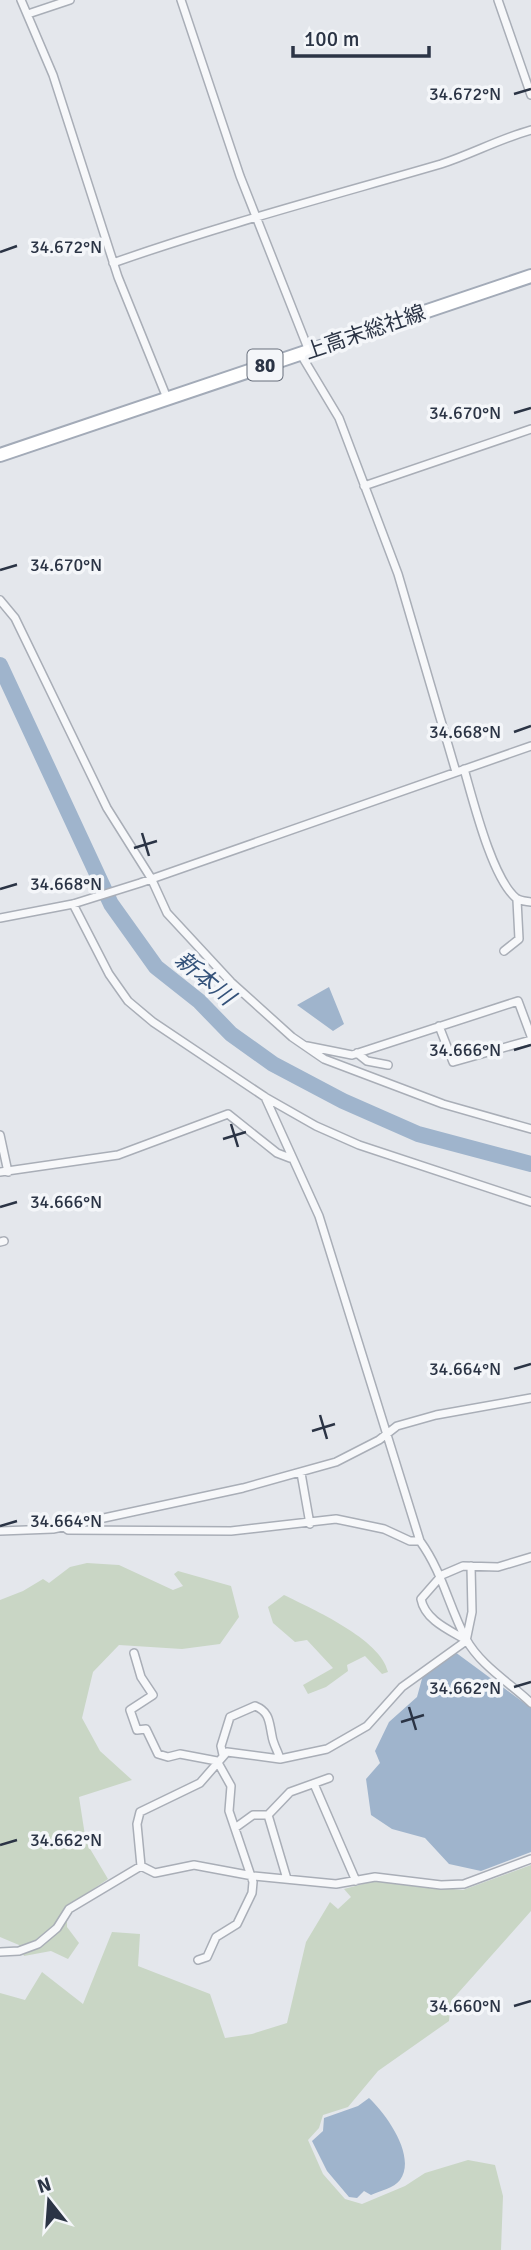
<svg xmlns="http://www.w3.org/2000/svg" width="531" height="2250" font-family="Signika,'Noto Sans JP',sans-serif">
	<rect width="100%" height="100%" fill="#e4e7ec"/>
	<path fill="#c9d6c5" d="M87 1563 119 1565 173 1590 183 1586 174 1574 178 1571 231 1586 239 1617 220 1644 182 1649 119 1645 93 1672 82 1718 100 1751 132 1780 79 1797 86 1842 108 1879 67 1907V1927L79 1943 68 1959 51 1951 24 1956 19 1945 0 1937V1600L23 1591 43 1579 49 1583 70 1567Z
		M284 1595C312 1609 381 1639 388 1672L382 1674 365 1656 347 1665 348 1671 326 1687 308 1694 303 1685 333 1668 307 1640 295 1642 273 1623 268 1607Z
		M531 1865V1911L451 2001 449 2021 378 2071 348 2107 323 2115 319 2128 308 2140 323 2174 345 2199 362 2204 405 2186 425 2173 468 2160 495 2165 503 2196 501 2250H0V1993L25 2000 42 1972 83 2004 112 1932 140 1934 138 1966 210 1994 225 2038 252 2034 287 2023 306 1942 330 1902 338 1909 351 1897 344 1889 374 1881 463 1890Z"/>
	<path fill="#9fb4cc" d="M329 987 344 1024 333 1031 297 1005Z
		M455 1652 531 1708V1852L481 1871 449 1864 425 1838 392 1829 371 1815 366 1779 380 1763 375 1751 389 1722 417 1697 423 1675Z
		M369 2098C386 2114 417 2156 400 2180 394 2188 380 2191 371 2195L364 2191 357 2198 349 2197 327 2171 312 2141 323 2131 324 2118 358 2106Z"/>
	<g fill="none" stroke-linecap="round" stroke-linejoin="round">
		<path stroke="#9fb4cc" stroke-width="16" d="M0 665 111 904 156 967 199 1001 231 1034 273 1064 343 1101 418 1134 531 1164"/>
		<g stroke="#a9aeb7" stroke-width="10">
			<path id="street" d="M21 0 53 75 118 277 167 398
				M181 0 240 176 309 351
				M498 0 531 95
				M28 14 70 0
				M113 263C221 225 331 196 441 164 472 154 499 139 531 130
				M300 353 339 418 398 574 456 772
				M364 486 531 429
				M0 600 15 618 107 808 151 878 167 913 231 982 292 1037 324 1059 443 1104 531 1129
				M464 769C473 800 492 878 516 898 520 901 525 901 531 902
				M73 904 109 974 128 1001 153 1022 265 1097 316 1126 359 1145 531 1202
				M0 918 73 904 140 883 531 746
				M504 951 519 939 517 900
				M439 1026 453 1062 531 1040
				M307 1046 352 1055 518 1001 531 1036
				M357 1053 367 1061 388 1065
				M265 1097 319 1216 420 1541C443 1573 448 1605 466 1639 480 1665 510 1683 531 1703
				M0 1135 8 1172
				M0 1172 118 1155 228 1114 277 1153 290 1158
				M0 1242 4 1241
				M301 1473 310 1524
				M64 1527 68 1530 231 1531 336 1519 384 1529 410 1541H420
				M0 1531 53 1529 243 1488 336 1462 379 1440 397 1426 436 1415 531 1398
				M466 1640C449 1630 425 1620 421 1599L442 1575 463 1566 498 1567 531 1557
				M134 1653 141 1677 153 1695 130 1710 137 1730 146 1729 158 1754 168 1757 180 1754 217 1761 231 1786 229 1811 253 1882 252 1893 237 1924 216 1937 207 1957 198 1960
				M223 1755 221 1746 230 1717 255 1706C270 1712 269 1722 272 1736 273 1744 278 1751 280 1759
				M314 1784 356 1881
				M268 1815 290 1792 329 1778
				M235 1828 253 1815H268L287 1879
				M141 1866 137 1824 140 1812 200 1783 227 1752 280 1759 327 1749 367 1726 402 1687 466 1641 472 1612 471 1566
				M0 1952 19 1951 38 1944 57 1928 69 1909 141 1866 155 1873 194 1865 253 1876 336 1884 375 1877 441 1885 464 1884 531 1859"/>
		</g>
		<g stroke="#a3abb8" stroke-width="16">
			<path id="primary" d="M0 455 531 276"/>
		</g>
		<use href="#street" stroke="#f7f8fa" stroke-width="7"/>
		<use href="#primary" stroke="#fff" stroke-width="12"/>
	</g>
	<path fill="none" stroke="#2b3445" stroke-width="2.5" d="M514 94 531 89M0 252 17 246M514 413 531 408M0 570 17 565M514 732 531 726M142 833 149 856M134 848 157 841M0 889 17 884M514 1050 531 1045M231 1124 238 1147M223 1139 246 1132M0 1207 17 1202M514 1369 531 1364M320 1415 327 1439M312 1431 335 1424M0 1526 17 1521M514 1687 531 1682M409 1707 416 1730M401 1722 424 1715M0 1845 17 1840M514 2006 531 2001"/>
	<g text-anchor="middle" stroke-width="7" stroke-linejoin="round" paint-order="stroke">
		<rect fill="#f4f6f9" stroke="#676e7b" stroke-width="2" x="247.5" y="349.5" width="35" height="31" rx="5"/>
		<g font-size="19" font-weight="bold" fill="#2b3445">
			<text x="265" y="372">80</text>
		</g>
		<g font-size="21" fill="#2b3445" stroke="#f4f6f9">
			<text transform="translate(365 332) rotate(-19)" y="7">上高末総社線</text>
		</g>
		<g font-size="23" font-style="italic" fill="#34527a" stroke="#f4f6f9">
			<text transform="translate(205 978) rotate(40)" y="8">新本川</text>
		</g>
	</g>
	<g font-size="18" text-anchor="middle" fill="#2b3445" stroke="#f4f6f9" stroke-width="7" stroke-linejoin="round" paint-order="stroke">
		<text x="465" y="100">34.672°N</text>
		<text x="66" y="253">34.672°N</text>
		<text x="465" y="419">34.670°N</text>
		<text x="66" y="571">34.670°N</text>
		<text x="465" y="738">34.668°N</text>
		<text x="66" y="890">34.668°N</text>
		<text x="465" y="1056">34.666°N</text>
		<text x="66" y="1208">34.666°N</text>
		<text x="465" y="1375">34.664°N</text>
		<text x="66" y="1527">34.664°N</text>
		<text x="465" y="1694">34.662°N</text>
		<text x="66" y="1846">34.662°N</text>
		<text x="465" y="2012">34.660°N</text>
	</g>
	<g transform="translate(49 2201) rotate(343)" stroke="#f4f6f9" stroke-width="5" paint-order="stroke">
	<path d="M0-5L12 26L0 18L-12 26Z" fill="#2b3445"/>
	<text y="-10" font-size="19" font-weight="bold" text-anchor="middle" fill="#2b3445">N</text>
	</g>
	<path d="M293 46v10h136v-10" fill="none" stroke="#2b3445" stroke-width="3.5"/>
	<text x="304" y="46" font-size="21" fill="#2b3445" stroke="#f4f6f9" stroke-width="5" paint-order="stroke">100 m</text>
</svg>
